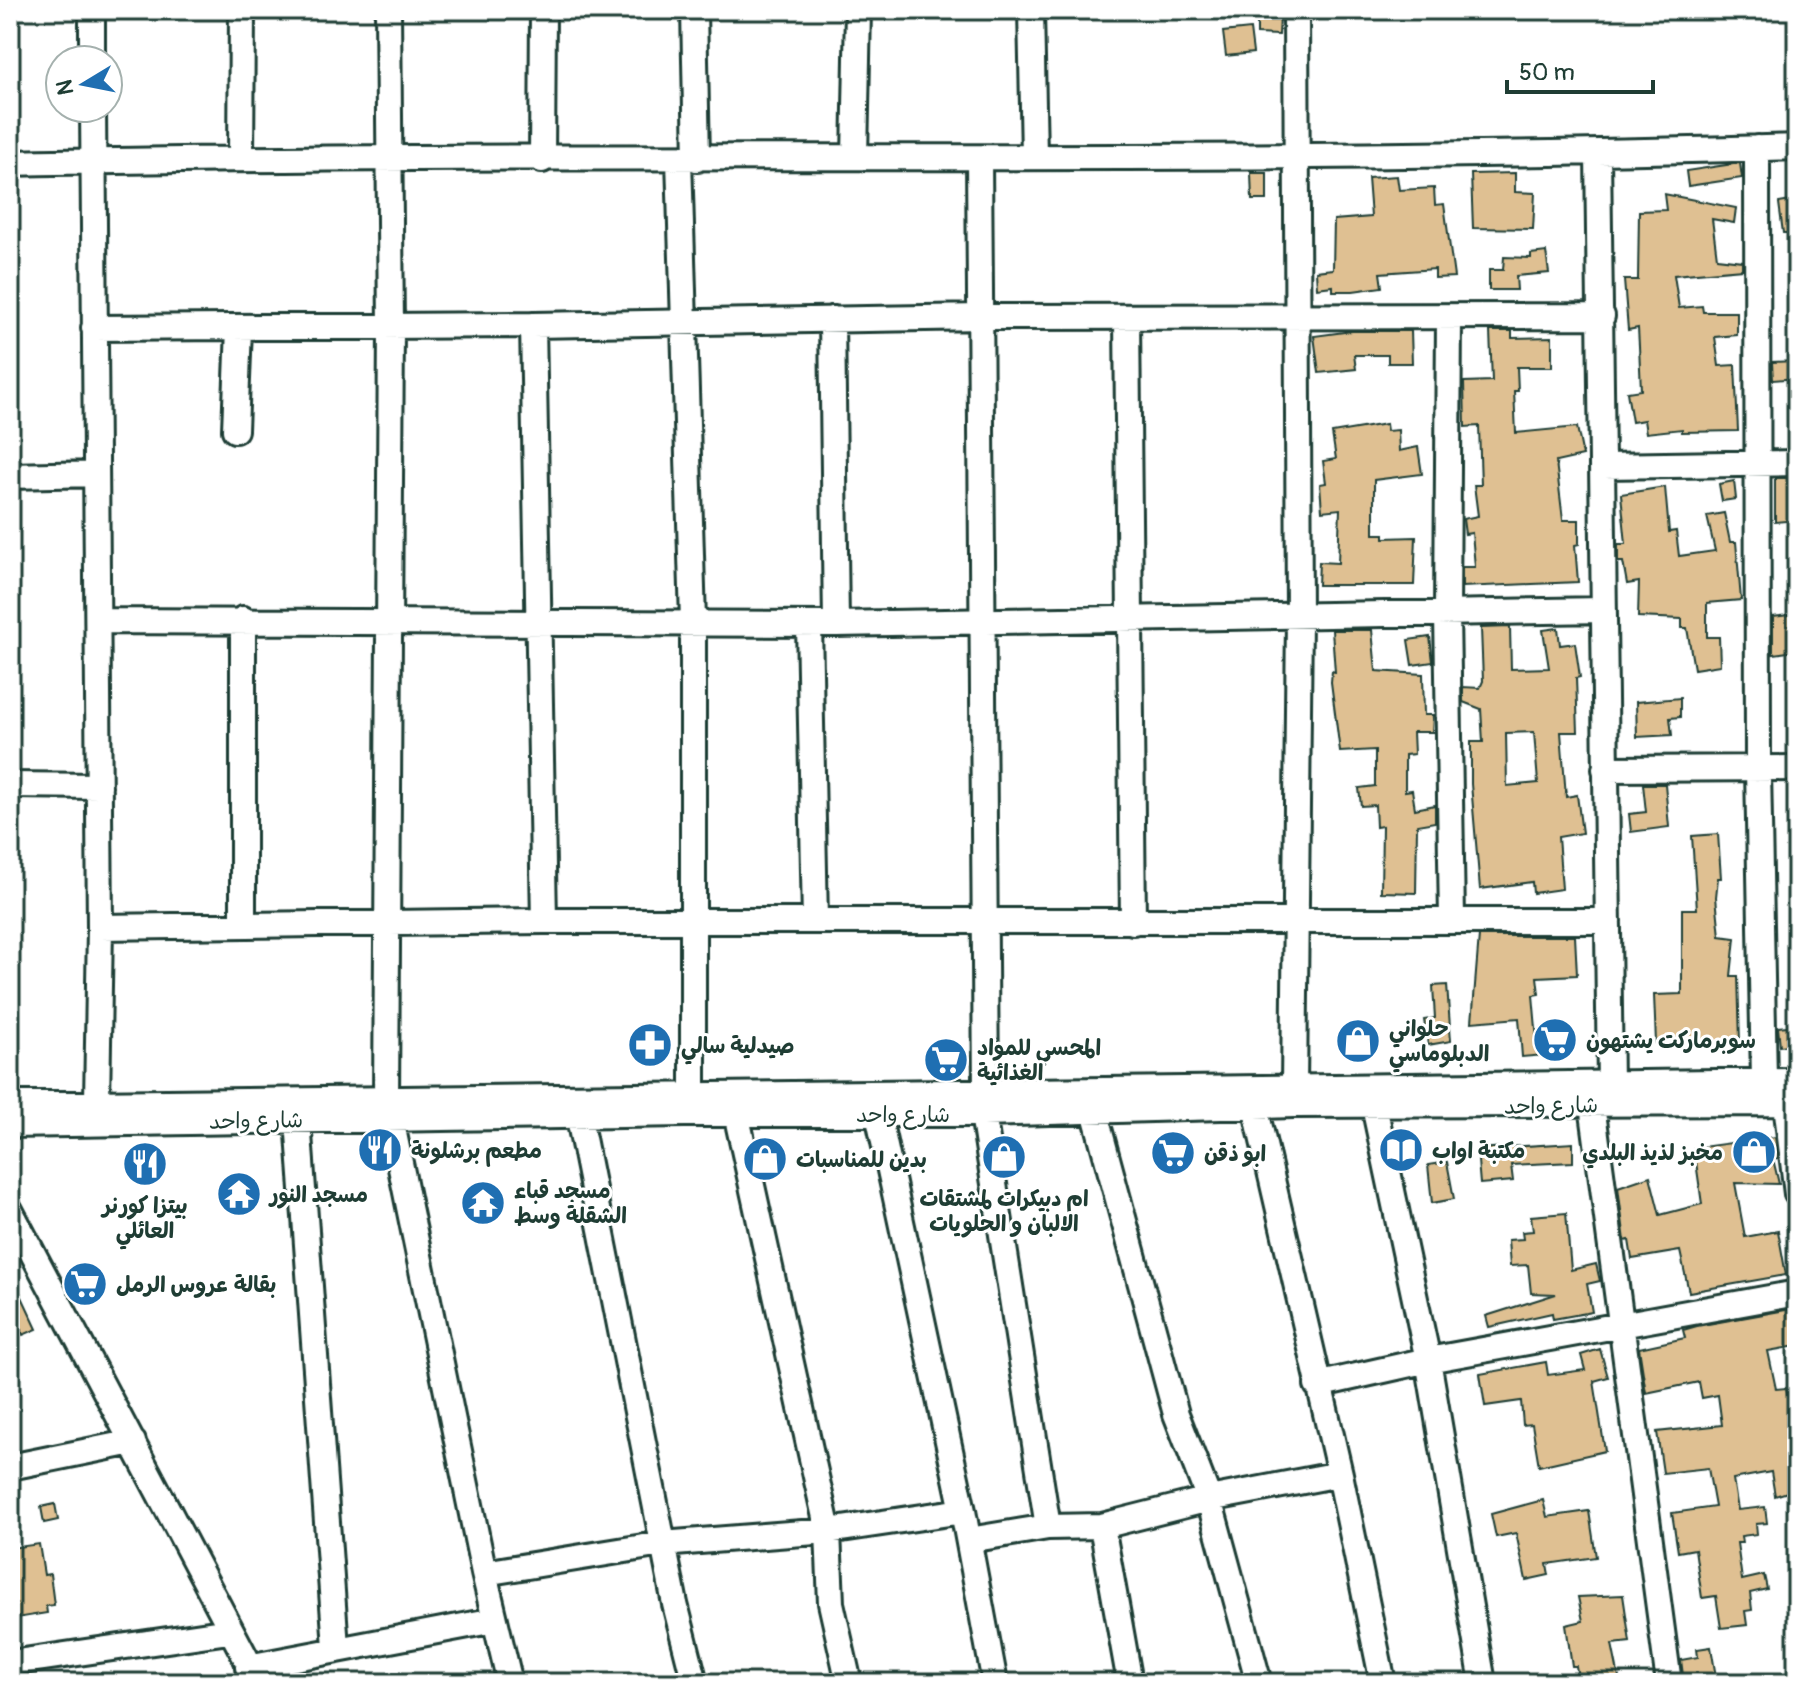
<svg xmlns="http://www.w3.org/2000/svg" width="1807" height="1693" font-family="Pangolin,'Playpen Sans Arabic',sans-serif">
	<rect width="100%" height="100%" fill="#fff"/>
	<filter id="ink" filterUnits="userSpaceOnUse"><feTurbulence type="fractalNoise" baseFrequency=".0125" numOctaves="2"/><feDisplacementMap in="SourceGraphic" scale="16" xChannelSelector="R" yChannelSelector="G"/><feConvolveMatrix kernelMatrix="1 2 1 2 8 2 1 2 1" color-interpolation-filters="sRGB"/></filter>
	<g filter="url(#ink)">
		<path fill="#dfc092" stroke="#1f3d34" stroke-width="2" fill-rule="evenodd" d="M1257 17H1280L1279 35 1257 34Z
			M1250 29 1253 53 1226 56 1223 32Z
			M1740 163 1742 178 1688 186 1686 171Z
			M1251 173H1267V200H1252Z
			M1515 173V192L1535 193 1533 229 1473 228 1471 174Z
			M1397 176 1399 190 1434 188 1435 205 1444 204 1454 277 1435 278V269L1380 273 1382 287 1353 291H1333V286L1317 288 1316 271 1333 269 1334 220 1371 217 1368 178Z
			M1664 194 1736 208 1734 223 1712 219 1717 258 1742 261V269L1674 275 1679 308 1702 306 1703 312H1737V335L1715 337 1719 366 1735 365 1738 431 1682 432V429L1646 433 1644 420 1632 422 1627 392 1641 390 1639 346 1638 328 1628 330 1624 280H1638L1639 211 1666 210Z
			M1797 200V233H1783L1779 203Z
			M1546 252 1549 273 1516 276 1517 290H1489V270H1503L1504 257 1531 258V254Z
			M1352 331H1411L1412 363H1388V355H1354L1356 369 1319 373 1314 336Z
			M1490 331H1512V338L1552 337V367H1517L1518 391H1514L1516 433 1577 427 1583 456 1556 462 1563 520H1579V544L1575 545 1578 582 1462 587V567H1475L1472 533 1465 534 1463 519 1478 516 1474 485H1481L1479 426 1465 427 1464 382 1492 381Z
			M1797 361V378L1773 380 1772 362Z
			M1386 424 1387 431 1398 430 1399 451 1418 447 1422 474 1374 480V534H1384V538L1416 537 1414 585H1318L1319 562 1338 563 1340 509 1322 511 1320 484 1326 483 1323 461 1336 459 1332 433Z
			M1775 478H1797V520L1775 522Z
			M1734 481 1736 499 1722 501 1719 484Z
			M1665 487 1669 532 1676 531 1679 556 1715 551 1707 516 1724 513 1730 542H1736L1741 600 1707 603V637H1719L1720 665 1694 669 1687 628H1682V619L1638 617 1639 582 1627 584 1623 562H1618V544H1626L1621 494Z
			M1797 614V631L1792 632 1796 651 1773 654V617Z
			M1510 627 1511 669 1549 668 1543 630 1558 628 1560 645 1575 643 1580 677 1576 678 1578 732H1561L1566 797 1577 795 1582 833 1558 837 1562 889 1533 893 1532 882 1480 889 1471 784V742H1483L1481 709 1463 702V687L1480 688 1483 681 1481 628ZM1534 732 1538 783 1507 786 1506 733Z
			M1332 630H1372L1376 671 1423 674 1424 715H1433L1432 732H1413L1414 754 1405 755V791L1412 790 1415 809 1435 805V822L1417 825 1416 893 1381 892 1382 826 1376 827 1375 805 1361 806 1359 788 1375 786V750L1340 752 1331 682 1332 671 1335 672Z
			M1430 637 1433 662 1412 665 1408 640Z
			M1680 698V717L1670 718 1672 735 1637 737 1636 702Z
			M1643 784H1665L1669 827 1631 832 1629 814 1646 812Z
			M1718 834 1721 878H1718L1716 897 1720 936 1735 938 1731 976H1738L1740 1042 1656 1043 1654 995 1682 994V909H1697L1692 836Z
			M1479 936H1575L1577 975 1537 977 1539 994 1533 995 1537 1040 1556 1038 1557 1054 1522 1057 1519 1018 1472 1022Z
			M1447 985 1451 1041 1428 1045 1424 1020 1435 1018 1433 986Z
			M1797 1025V1044L1780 1046 1778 1027Z
			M1775 1137 1778 1158 1773 1159 1779 1184 1735 1183 1745 1237 1778 1231 1786 1275 1689 1292 1680 1251 1632 1259 1629 1240 1625 1241 1618 1187 1650 1176 1660 1215 1702 1204 1694 1148Z
			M1573 1143V1162L1511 1165 1513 1181 1480 1184 1477 1149Z
			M1447 1162 1454 1199 1432 1203 1428 1165Z
			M1566 1213 1571 1270 1596 1264 1600 1281 1587 1284 1592 1312 1553 1319 1552 1313 1489 1327 1486 1316 1556 1294 1531 1293 1528 1265 1510 1266 1508 1240 1523 1239 1522 1232 1533 1231 1531 1216Z
			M16 1284 37 1329 23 1335 10 1304V1286Z
			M1797 1308V1346L1768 1351 1776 1389 1786 1388 1795 1431 1789 1432 1797 1489 1775 1496 1771 1472 1733 1479 1738 1510 1765 1507 1767 1523 1756 1524 1757 1534 1741 1536 1742 1543H1737L1742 1580 1764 1575 1767 1589 1750 1593 1752 1610 1745 1611 1747 1625 1721 1628 1716 1596 1702 1598 1695 1549 1678 1552 1672 1513 1715 1507 1708 1468 1663 1473 1657 1432 1722 1425 1718 1395 1702 1398 1699 1382 1646 1393 1639 1348 1685 1338 1683 1330 1697 1326Z
			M1600 1349 1608 1377 1594 1381 1605 1451 1539 1466 1532 1424 1523 1425 1521 1401 1485 1406 1480 1374 1546 1362 1548 1375 1585 1370 1581 1355Z
			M1543 1500 1547 1517 1589 1511 1596 1557 1547 1564 1549 1575 1526 1580 1516 1533 1496 1537 1491 1514Z
			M55 1504 58 1520 44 1523 41 1507Z
			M39 1544 44 1575 50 1574 54 1605 46 1606 47 1613 10 1619V1548Z
			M1623 1595 1630 1642 1612 1644 1620 1683H1579L1576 1666H1572L1566 1625 1583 1621 1578 1597Z
			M1711 1647 1717 1683H1684L1681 1660 1698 1657 1697 1649Z"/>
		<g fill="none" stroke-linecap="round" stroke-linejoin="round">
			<g stroke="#1f3d34" stroke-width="30">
				<path id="minor" d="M92 10V60
					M694 10 697 159
					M1031 10 1034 156
					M93 108 100 927 97 1101
					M1757 148 1758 769 1764 1081
					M1598 153 1610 1085
					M855 157 858 10
					M979 158 986 1093
					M241 159 242 10
					M679 159 693 621V1097
					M542 160 543 10
					M10 163C606 150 1201 166 1797 147
					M1127 318 1133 922
					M1449 318 1447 614 1452 919
					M832 319 836 624
					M533 325 544 921
					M94 328 533 325 982 317 1602 316
					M235 430 239 328
					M1603 466 1797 463
					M10 476 95 474
					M98 621 836 624 1604 610
					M809 624 815 921
					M1605 769 1797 768
					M10 785 99 786
					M243 925V619
					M100 927 544 921H1608
					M1294 1087 1299 617 1296 10
					M386 1100 391 327 388 10
					M10 1104 1797 1081
					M1786 1104 1797 1194
					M1592 1105 1669 1683
					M1255 1106 1340 1474 1383 1683
					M1374 1106 1428 1360 1483 1683
					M1094 1110 1176 1414 1209 1499 1259 1683
					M736 1113 828 1531 831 1603 849 1683
					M878 1114 963 1511 995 1683
					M983 1114 1048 1527
					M579 1118 675 1604 695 1683
					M391 1119 484 1573 510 1683
					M298 1120 336 1647
					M10 1125 684 1114H983L1293 1105 1797 1103
					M10 1210 259 1683
					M1317 1385 1428 1360 1797 1293
					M10 1467 133 1442
					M1102 1526 1130 1683
					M969 1540 1048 1527 1102 1526 1209 1499 1340 1474
					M484 1573 662 1544 828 1531 963 1511
					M10 1663 229 1631
					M248 1667 495 1620"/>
			</g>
			<use href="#minor" stroke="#fff" stroke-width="24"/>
		</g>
	</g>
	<defs>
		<g id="supermarket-disc" transform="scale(2.3)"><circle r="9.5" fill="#1f6fb2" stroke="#fff"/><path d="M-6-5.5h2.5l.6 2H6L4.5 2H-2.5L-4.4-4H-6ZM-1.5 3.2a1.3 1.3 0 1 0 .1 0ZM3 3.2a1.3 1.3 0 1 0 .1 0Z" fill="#fff"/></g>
		<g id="shop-disc" transform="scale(2.3)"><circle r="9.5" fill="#1f6fb2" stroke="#fff"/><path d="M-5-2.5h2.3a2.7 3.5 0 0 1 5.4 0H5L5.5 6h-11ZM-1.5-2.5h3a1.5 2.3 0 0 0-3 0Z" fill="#fff"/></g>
		<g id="pharmacy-disc" transform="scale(2.3)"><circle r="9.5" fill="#1f6fb2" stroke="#fff"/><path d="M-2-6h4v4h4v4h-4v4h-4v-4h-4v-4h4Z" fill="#fff"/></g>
		<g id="restaurant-disc" transform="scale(2.3)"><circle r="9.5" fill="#1f6fb2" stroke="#fff"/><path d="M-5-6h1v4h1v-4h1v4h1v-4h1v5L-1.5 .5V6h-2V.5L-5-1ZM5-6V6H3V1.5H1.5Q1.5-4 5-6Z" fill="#fff"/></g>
		<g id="library-disc" transform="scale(2.3)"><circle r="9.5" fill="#1f6fb2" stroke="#fff"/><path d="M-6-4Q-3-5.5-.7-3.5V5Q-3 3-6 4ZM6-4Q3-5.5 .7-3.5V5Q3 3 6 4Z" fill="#fff"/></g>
		<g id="temple-disc" transform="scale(2.3)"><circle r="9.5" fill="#1f6fb2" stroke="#fff"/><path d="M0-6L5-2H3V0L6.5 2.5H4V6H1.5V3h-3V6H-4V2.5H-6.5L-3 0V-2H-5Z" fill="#fff"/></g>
	</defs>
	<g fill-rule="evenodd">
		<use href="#supermarket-disc" x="1555" y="1040"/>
		<use href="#shop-disc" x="1358" y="1041"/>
		<use href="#pharmacy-disc" x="650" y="1045"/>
		<use href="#supermarket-disc" x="946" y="1060"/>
		<use href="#restaurant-disc" x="380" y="1150"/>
		<use href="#library-disc" x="1401" y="1150"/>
		<use href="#shop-disc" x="1754" y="1152"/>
		<use href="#supermarket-disc" x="1173" y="1153"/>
		<use href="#shop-disc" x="1004" y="1157"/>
		<use href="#shop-disc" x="765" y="1159"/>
		<use href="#restaurant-disc" x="145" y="1164"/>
		<use href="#temple-disc" x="239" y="1194"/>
		<use href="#temple-disc" x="483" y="1203"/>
		<use href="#supermarket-disc" x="85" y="1284"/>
	</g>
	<g text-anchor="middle" stroke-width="6" stroke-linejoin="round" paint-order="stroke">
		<g font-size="22" font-weight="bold" fill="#1f3d34" stroke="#fff" text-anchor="start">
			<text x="1389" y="1036">حلواني<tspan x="1389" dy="25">الدبلوماسي</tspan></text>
			<text x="1586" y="1048">سوبرماركت يشتهون</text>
			<text x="681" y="1053">صيدلية سالي</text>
			<text x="977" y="1055">المحسي للمواد<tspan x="977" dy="25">الغذائية</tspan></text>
			<text x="411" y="1158">مطعم برشلونة</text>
			<text x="1432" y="1158">مكتبة اواب</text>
			<text x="1723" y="1160" text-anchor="end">مخبز لذيذ البلدي</text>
			<text x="1204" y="1161">ابو ذقن</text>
			<text x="796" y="1167">بدين للمناسبات</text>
			<text x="514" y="1198">مسجد قباء<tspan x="514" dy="25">الشقلة وسط</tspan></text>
			<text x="270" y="1202">مسجد النور</text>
			<text x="1004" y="1206" text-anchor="middle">ام دبيكرات لمشتقات<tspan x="1004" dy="25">الالبان و الحلويات</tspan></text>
			<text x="145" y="1213" text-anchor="middle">بيتزا كورنر<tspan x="145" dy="25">العائلي</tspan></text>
			<text x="116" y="1292">بقالة عروس الرمل</text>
		</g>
		<g font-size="22" fill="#1f3d34" stroke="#fff">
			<text transform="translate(1551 1105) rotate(-1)" y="8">شارع واحد</text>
			<text x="903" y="1122">شارع واحد</text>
			<text transform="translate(256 1120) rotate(-1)" y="8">شارع واحد</text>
		</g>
	</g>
	<rect width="1807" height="1693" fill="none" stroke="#fff" stroke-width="40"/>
	<rect x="20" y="20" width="1767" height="1653" fill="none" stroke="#1f3d34" stroke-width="3" filter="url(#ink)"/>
	<g transform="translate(84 84) rotate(260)"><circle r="38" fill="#ffffff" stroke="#a5b1ae" stroke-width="2"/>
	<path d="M0-6L14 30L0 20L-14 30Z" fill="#1f6fb2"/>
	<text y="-12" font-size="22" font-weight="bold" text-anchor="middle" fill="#1f3d34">N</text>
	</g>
	<path d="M1507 80v12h146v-12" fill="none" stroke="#1f3d34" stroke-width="4"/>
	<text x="1519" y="80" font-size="24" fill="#1f3d34" stroke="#ffffff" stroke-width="6" paint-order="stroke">50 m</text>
</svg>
